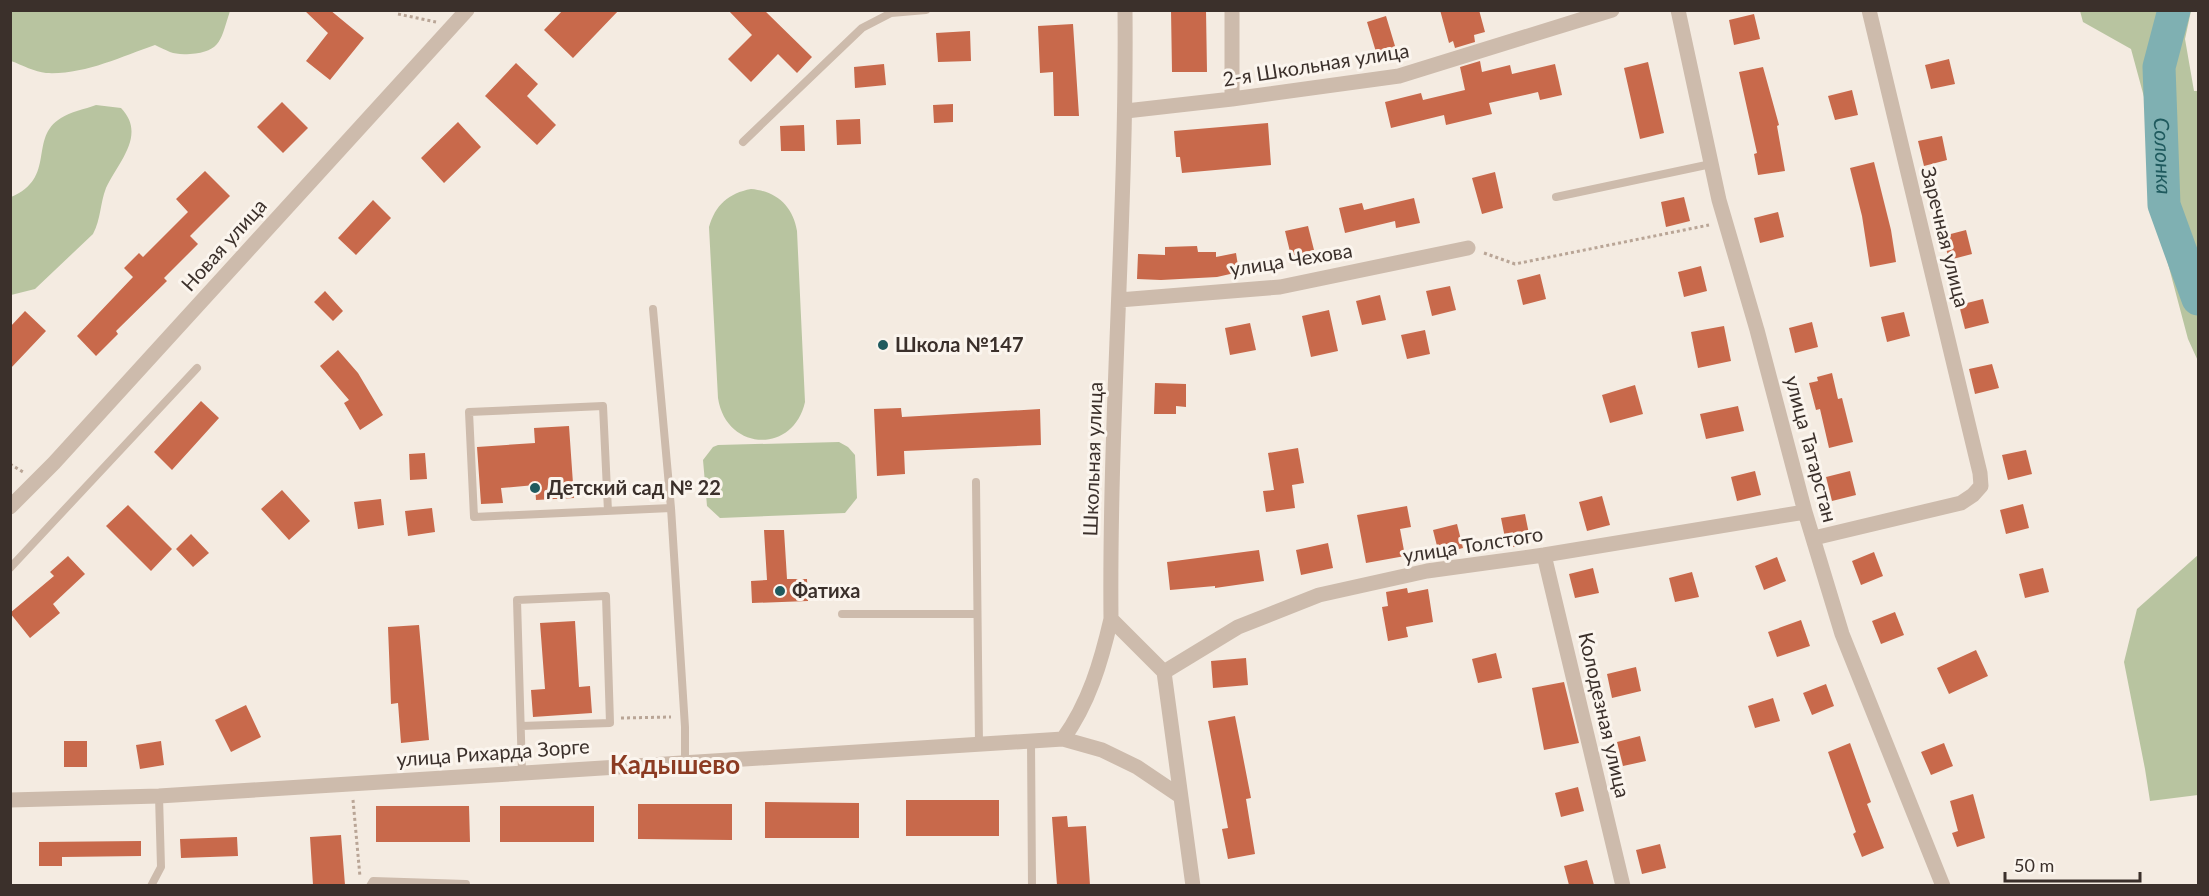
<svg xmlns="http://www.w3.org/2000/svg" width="2209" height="896" font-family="Lato,sans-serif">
	<rect width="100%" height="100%" fill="#f4ebe1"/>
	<path fill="#b8c4a0" d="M11 10H230V11C221 38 222 52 190 54 173 55 170 52 155 45 120 57 84 75 46 73 35 72 22 65 11 61Z
		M2080 11H2191L2185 39 2194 91H2198V361L2188 339 2150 196 2147 108 2131 49 2083 22Z
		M96 105 121 108C147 135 118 162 106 188 100 203 101 219 93 234L35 289 11 295V197C57 178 28 138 61 118 70 112 85 109 96 105Z
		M751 189C776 191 793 206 797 231L805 402C793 455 726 451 718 398L709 227C715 205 729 193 751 189Z
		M839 442 848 447 855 455 857 498 845 513 720 518 707 506 703 460 713 447 718 445Z
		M2198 555V795L2150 801 2145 769 2124 662 2137 609Z"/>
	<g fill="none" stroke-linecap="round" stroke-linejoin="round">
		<path stroke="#7fb0b2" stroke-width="33" id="s1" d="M2174 10 2159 67 2164 205 2198 299"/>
	</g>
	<path fill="#c8694b" d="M304 10H330L364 38 330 80 306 61 328 33Z
		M563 10H619L573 58 544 30Z
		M728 10H764L812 57 797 73 778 54 751 82 728 59 752 35Z
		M1171 10H1206L1207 72H1172Z
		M1440 10H1479L1485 32 1474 35 1475 42 1455 48 1453 41 1449 43Z
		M1754 14 1760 39 1734 45 1729 20Z
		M1386 16 1398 56 1379 62 1367 22Z
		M1073 24 1079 116H1054L1053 72 1040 73 1038 26Z
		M970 31 971 61 938 62 936 33Z
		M1949 59 1955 84 1931 89 1925 65Z
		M1480 61 1482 72 1510 65 1512 74 1555 64 1562 95 1540 100 1538 92 1489 103 1492 114 1446 125 1444 115 1391 128 1385 102 1421 93 1423 100 1465 90 1460 67Z
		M1648 62 1664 133 1640 139 1624 68Z
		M516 63 538 84 527 96 556 125 537 145 485 96Z
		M884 64 886 85 855 88 854 67Z
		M1763 67 1779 125 1777 126 1785 171 1758 175 1754 154 1757 153 1739 72Z
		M1852 90 1858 115 1835 120 1828 96Z
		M282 102 308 128 283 153 257 127Z
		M953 104V122L934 123 933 105Z
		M860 119 861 144 837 145 836 120Z
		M458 122 481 147 444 183 421 158Z
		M1268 123 1271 165 1182 173 1180 157H1176L1174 131Z
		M804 125 805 151H781L780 126Z
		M1942 136 1947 160 1924 166 1918 141Z
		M1874 162 1891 230 1896 262 1870 267 1862 216 1850 168Z
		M205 171 230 196 190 236 198 244 164 278 167 281 116 331 118 334 96 356 77 336 133 277 124 268 139 253 143 257 188 212 176 199Z
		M1495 172 1503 208 1482 214 1472 178Z
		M1684 197 1690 221 1666 227 1661 202Z
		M1414 198 1420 223 1396 228 1395 221 1345 233 1339 208 1362 203 1364 210Z
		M373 200 391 218 356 255 338 238Z
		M1778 212 1784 237 1760 243 1754 218Z
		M1308 226 1314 250 1291 256 1285 231Z
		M1966 230 1972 254 1949 260 1943 236Z
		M1197 246 1198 252H1216V257L1236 253 1239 272 1217 277 1161 280 1137 279 1138 254 1165 255V247Z
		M1701 266 1707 291 1684 297 1678 272Z
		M1540 274 1546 299 1523 305 1517 280Z
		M1450 286 1456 310 1432 316 1426 291Z
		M325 291 343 311 333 321 314 302Z
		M1380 295 1386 320 1362 325 1356 301Z
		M1983 299 1989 323 1965 329 1959 305Z
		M1329 310 1338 351 1311 357 1302 316Z
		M25 311 46 331 10 369V327Z
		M1904 312 1910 336 1887 342 1881 317Z
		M1812 322 1818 347 1795 353 1789 328Z
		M1250 323 1256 350 1230 355 1225 328Z
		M1724 326 1731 361 1698 368 1691 332Z
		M1425 330 1430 354 1407 359 1401 335Z
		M338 350 358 373 383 415 360 430 344 403 349 400 320 366Z
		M1992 364 1999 388 1975 394 1969 369Z
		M1832 373 1838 399 1842 398 1853 442 1829 448 1820 409 1816 410 1809 383 1818 381 1817 377Z
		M1155 383 1186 384V407L1176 406V414H1154Z
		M1635 385 1643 414 1610 423 1602 395Z
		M201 401 219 418 172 470 154 452Z
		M1738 406 1744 431 1706 439 1700 414Z
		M901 408 902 417 1040 409 1041 445 904 451 905 474 877 476 874 409Z
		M569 426 574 498 536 500 535 485 501 488 503 503 481 504 477 447 535 443 534 428Z
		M1298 448 1304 483 1292 485 1295 508 1266 512 1263 491 1274 490 1268 453Z
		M2026 450 2032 474 2008 480 2002 455Z
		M425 453 427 479 410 480 409 454Z
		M1755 471 1761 495 1737 501 1731 477Z
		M1850 471 1856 495 1832 501 1826 477Z
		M282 490 310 521 289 540 261 509Z
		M1602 496 1610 525 1587 531 1579 502Z
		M381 499 384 525 358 529 354 502Z
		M2023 504 2029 528 2006 534 2000 510Z
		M128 505 172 549 151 571 106 526Z
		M1407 506 1411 527 1400 529 1405 556 1366 563 1357 515Z
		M432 508 435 532 408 536 405 511Z
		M1525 514 1531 544 1507 548 1501 518Z
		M1457 524 1463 548 1439 554 1433 530Z
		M764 530H784L787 579H807L808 601 752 603 751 581 767 580Z
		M191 534 209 553 193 567 176 549Z
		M1328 543 1333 568 1301 575 1296 550Z
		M1259 550 1264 581 1215 588V586L1170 590 1167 562Z
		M1874 552 1883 576 1861 585 1852 561Z
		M68 556 85 574 53 604 60 613 30 638 10 613 54 576 50 572Z
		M1777 557 1786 581 1764 590 1755 566Z
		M1593 568 1599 593 1575 598 1569 574Z
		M2043 568 2049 592 2025 598 2019 574Z
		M1692 572 1699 597 1675 602 1669 578Z
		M1407 588 1408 593 1428 589 1433 622 1406 627 1408 637 1388 641 1382 607 1388 606 1386 592Z
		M1895 612 1904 635 1881 644 1872 621Z
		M1801 620 1810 646 1777 657 1768 632Z
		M575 621 579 687 590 686 592 713 533 717 531 690 545 689 540 623Z
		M419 625 429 740 401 743 398 703 391 704 388 627Z
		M1976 650 1988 676 1949 694 1937 668Z
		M1496 653 1502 678 1478 683 1472 659Z
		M1246 658 1248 685 1213 688 1211 661Z
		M1636 667 1641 691 1612 698 1607 674Z
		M1564 682 1579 743 1544 750 1532 688Z
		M1826 684 1834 706 1812 715 1803 693Z
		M1773 698 1780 721 1755 728 1748 706Z
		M246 705 261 737 231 752 215 720Z
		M1235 716 1251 798 1246 799 1255 854 1228 859 1222 829 1228 828 1208 721Z
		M1640 736 1646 761 1623 766 1617 742Z
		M64 741H87V767H64Z
		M161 741 164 765 140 769 136 745Z
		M1850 743 1871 802 1867 804 1884 848 1862 857 1853 834 1856 832 1828 752Z
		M1944 743 1953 766 1931 775 1921 752Z
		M1578 787 1584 811 1561 817 1555 793Z
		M1973 794 1985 838 1957 847 1952 833 1958 831 1950 801Z
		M906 800H999V836H906Z
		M765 802 859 803V838H765Z
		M638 804H732V840L638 839Z
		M376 806H469L470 842H376Z
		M500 806H594V842H500Z
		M1067 816 1068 827 1086 826 1090 885H1057L1052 817Z
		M341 835 345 885H313L310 837Z
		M237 837 238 856 181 858 180 839Z
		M141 841V856L62 857V866H39V842Z
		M1660 844 1666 868 1642 874 1636 850Z
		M1587 860 1594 885H1569L1564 866Z"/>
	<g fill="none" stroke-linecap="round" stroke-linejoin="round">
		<path stroke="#b9a596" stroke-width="3" stroke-dasharray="3 3" stroke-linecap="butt" d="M398 14 436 22
			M1484 253 1515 264 1709 225
			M10 464 23 472
			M621 718 671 717
			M353 800 360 877"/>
		<path stroke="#cdbbac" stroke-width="8" d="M743 142 862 28 891 13 926 10
			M1556 197 1711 164
			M653 309 671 508 685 727V762
			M976 482 979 744
			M608 511 603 406 469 412 474 517 671 508
			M10 568 197 368
			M842 614H977
			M521 726 610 723 606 596 517 600 522 772
			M1031 741 1032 886
			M151 886 161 867 159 796
			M370 886 373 881 466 884"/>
		<path stroke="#cdbbac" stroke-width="15" d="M1125 10C1127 213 1109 416 1111 619L1164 672 1193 886
			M1232 10V99
			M1678 10 1719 200 1757 330 1805 512 1842 634 1943 886
			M1126 111 1232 99 1399 76 1612 10
			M1119 300 1280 287 1468 248
			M10 507 54 463 467 10
			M1814 538 1961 503 1973 495 1981 486 1980 473 1869 10
			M1544 555 1623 886
			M1164 672 1238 627 1319 595 1427 571 1544 555 1805 512
			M1063 739C1089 703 1101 662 1111 619
			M10 800 159 796 1063 739 1102 750 1137 767 1180 796"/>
	</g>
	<g fill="#1f5a5e" stroke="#fbf5ee" stroke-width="2">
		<circle cx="883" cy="345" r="6"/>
		<circle cx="535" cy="488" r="6"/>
		<circle cx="780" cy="591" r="6"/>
	</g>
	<g text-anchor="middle" stroke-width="6" stroke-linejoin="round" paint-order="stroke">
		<g font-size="20" fill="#3b302b" stroke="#fbf5ee">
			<text transform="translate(1316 65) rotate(-9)" y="7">2-я Школьная улица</text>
			<text transform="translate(1945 237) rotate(76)" y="7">Заречная улица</text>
			<text transform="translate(224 245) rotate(-48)" y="7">Новая улица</text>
			<text transform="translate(1291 260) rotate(-9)" y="7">улица Чехова</text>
			<text transform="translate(1811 449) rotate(75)" y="7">улица Татарстан</text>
			<text transform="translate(1093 459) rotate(-88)" y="7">Школьная улица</text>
			<text transform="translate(1473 545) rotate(-9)" y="7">улица Толстого</text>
			<text transform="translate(1604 715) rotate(77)" y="7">Колодезная улица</text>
			<text transform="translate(493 753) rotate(-4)" y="7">улица Рихарда Зорге</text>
		</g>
		<g font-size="20" font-weight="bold" fill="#3b302b" stroke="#fbf5ee" text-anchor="start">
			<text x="895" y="352">Школа №147</text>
			<text x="547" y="495">Детский сад № 22</text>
			<text x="792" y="598">Фатиха</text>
		</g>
		<g font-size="21" font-style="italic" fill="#1f5a5e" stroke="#fbf5ee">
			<text dy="7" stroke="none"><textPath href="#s1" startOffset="148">Солонка</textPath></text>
		</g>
		<g font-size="26" font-weight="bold" fill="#8c3b22" stroke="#fbf5ee">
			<text x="675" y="774">Кадышево</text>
		</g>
	</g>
	<rect width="2209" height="896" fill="none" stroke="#3b302b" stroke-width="24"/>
	<path d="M2005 872v9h135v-9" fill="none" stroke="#3b302b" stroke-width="3"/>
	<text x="2014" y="872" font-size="18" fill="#3b302b" stroke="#fbf5ee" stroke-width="4.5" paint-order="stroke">50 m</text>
</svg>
